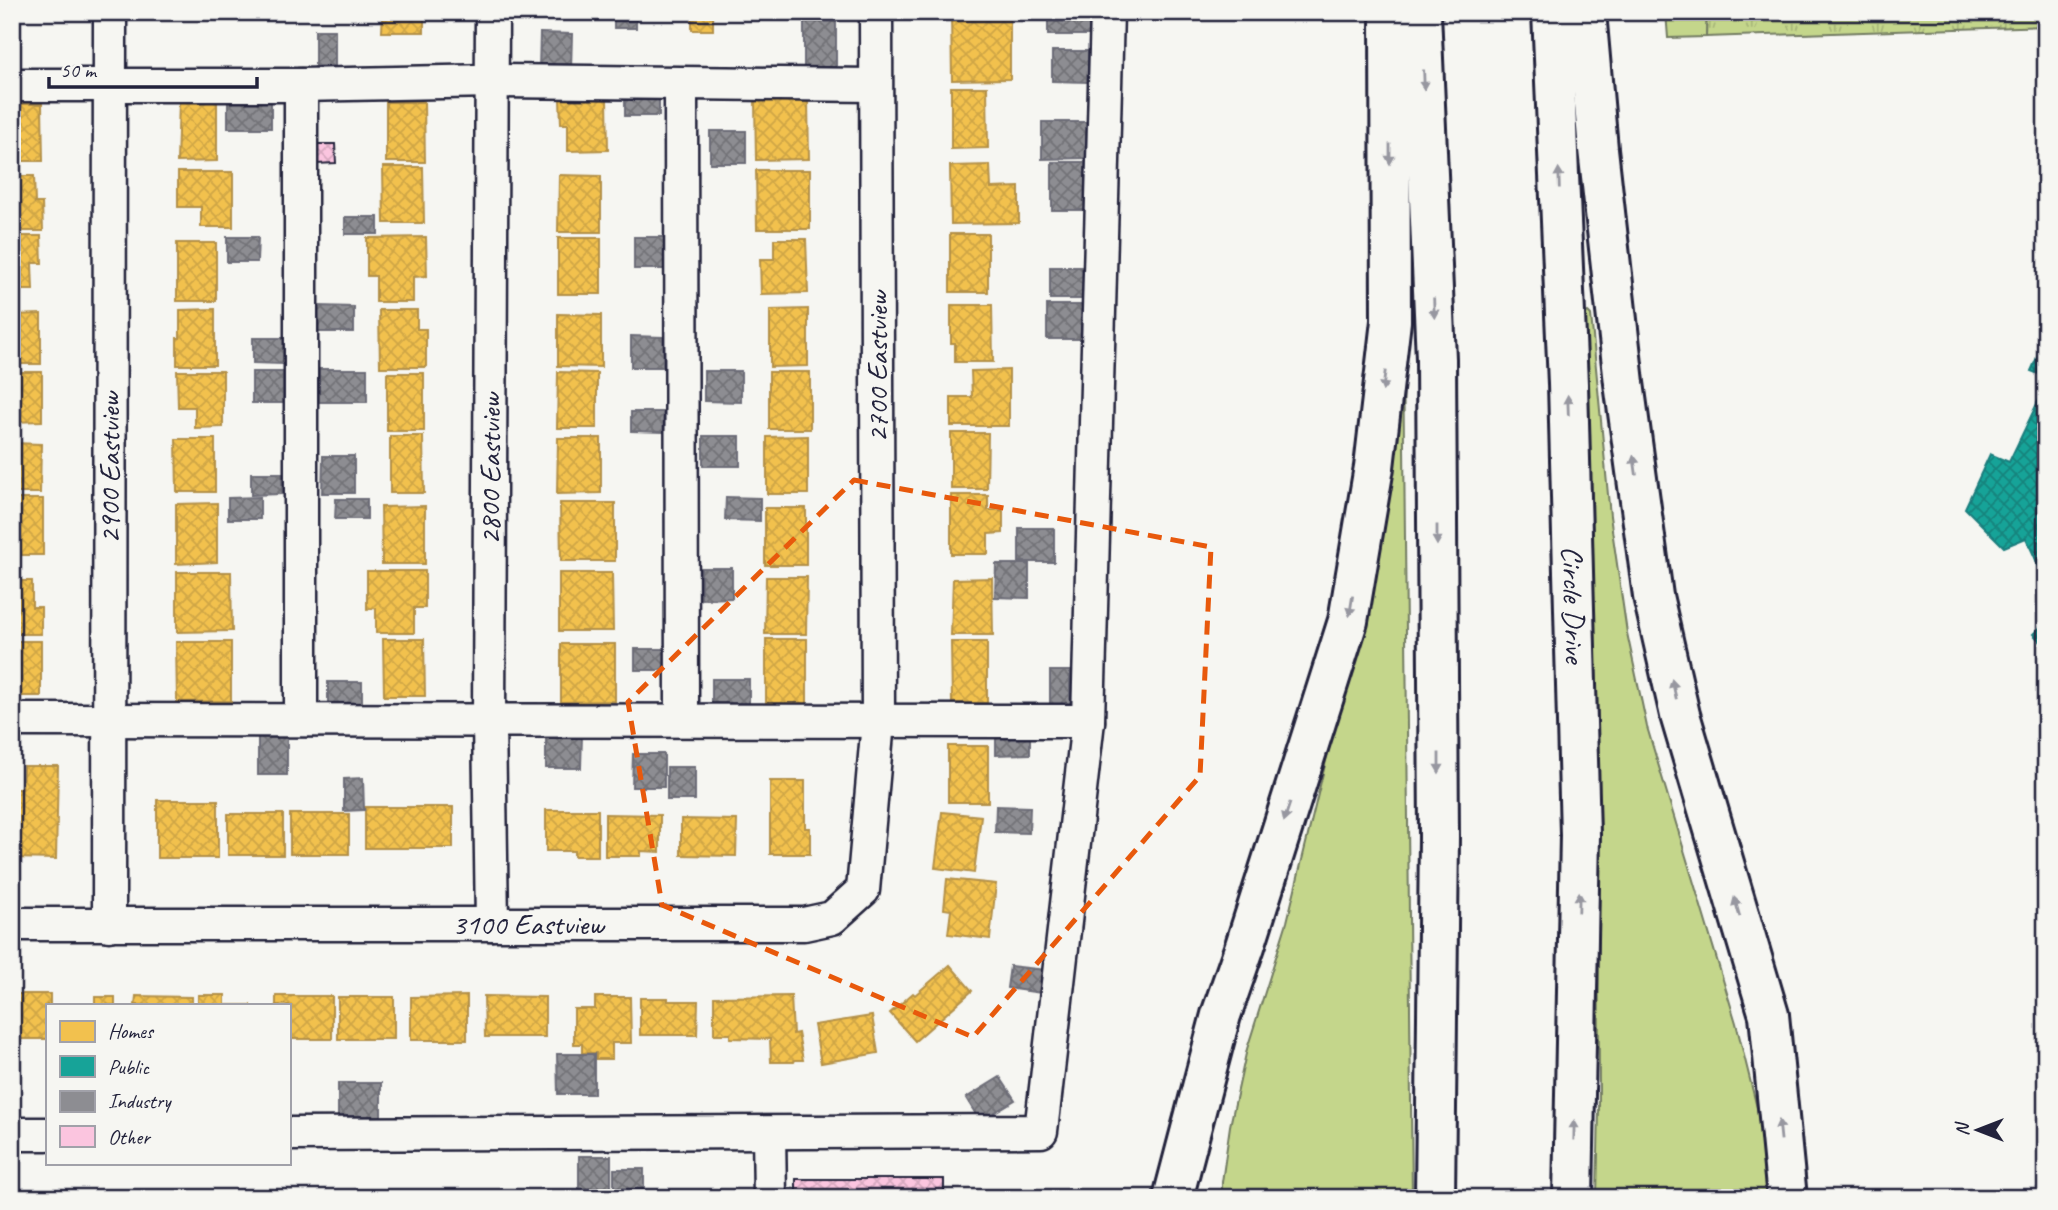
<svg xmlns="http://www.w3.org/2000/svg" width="2058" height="1210" font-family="Caveat,sans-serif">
	<defs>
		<pattern id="park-tufts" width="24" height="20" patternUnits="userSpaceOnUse" patternTransform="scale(1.75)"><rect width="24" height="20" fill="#c4d68b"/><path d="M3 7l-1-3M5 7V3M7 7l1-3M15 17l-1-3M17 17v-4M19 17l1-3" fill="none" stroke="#a8b779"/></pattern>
		<pattern id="homes-cross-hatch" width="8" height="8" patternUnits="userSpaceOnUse" patternTransform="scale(1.75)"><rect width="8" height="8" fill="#f2c14e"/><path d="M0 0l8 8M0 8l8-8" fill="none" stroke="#cfa645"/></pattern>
		<pattern id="public-cross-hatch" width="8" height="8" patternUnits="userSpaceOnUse" patternTransform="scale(1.75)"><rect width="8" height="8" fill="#17a398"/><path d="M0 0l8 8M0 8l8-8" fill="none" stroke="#14847d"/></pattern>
		<pattern id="industry-cross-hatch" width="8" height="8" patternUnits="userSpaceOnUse" patternTransform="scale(1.75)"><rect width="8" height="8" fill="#8d8d92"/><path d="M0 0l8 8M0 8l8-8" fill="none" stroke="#737378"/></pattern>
		<pattern id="building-cross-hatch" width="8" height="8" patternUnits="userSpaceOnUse" patternTransform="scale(1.75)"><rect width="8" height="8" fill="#fbc5df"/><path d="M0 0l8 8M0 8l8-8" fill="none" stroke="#d7a9c0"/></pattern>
	</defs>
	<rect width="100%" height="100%" fill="#f6f6f2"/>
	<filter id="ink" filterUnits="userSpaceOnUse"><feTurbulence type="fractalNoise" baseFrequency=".0143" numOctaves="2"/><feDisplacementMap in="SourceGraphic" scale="14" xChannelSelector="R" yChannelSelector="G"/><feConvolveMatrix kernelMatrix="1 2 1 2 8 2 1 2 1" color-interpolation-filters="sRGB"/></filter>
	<g filter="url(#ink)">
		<path fill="#c4d68b" stroke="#737c63" stroke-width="2" d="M1666 12H1707L1706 37 1668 38Z
			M1588 312 1591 315 1610 516 1627 633 1647 727 1736 1023 1760 1120 1766 1198H1597L1599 1110 1598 719 1583 325 1585 314Z
			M1403 351 1412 1198H1222V1182L1230 1126 1247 1049 1287 922 1362 612Z"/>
		<path fill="url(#park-tufts)" stroke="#737c63" stroke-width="2" d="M1707 12H2046V26L1706 37Z"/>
		<path fill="url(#homes-cross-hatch)" stroke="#b49148" stroke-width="2" d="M383 12H424V32H382Z
			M692 12H713V30H692Z
			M951 12H1010V79L952 80Z
			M951 87H987L988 148 951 149Z
			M607 98 608 150 568 151V124H561L560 99Z
			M808 100 809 159 756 160 755 101Z
			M179 102H217V161L177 162Z
			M386 102H424L425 162H386Z
			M12 104H42L43 161H12Z
			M990 165 991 188 1019 187V223L951 224 950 166Z
			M383 167H423L424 223H384Z
			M756 170H810V229H757Z
			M178 172H233V227H201V207H178Z
			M559 175 601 176V232H558Z
			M12 176H34L35 203H42L43 231H12Z
			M950 234H988V292H950Z
			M12 236H41L42 263H32L33 290H12Z
			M426 237 427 276 413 277V302H376V276H367V238Z
			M558 238H601V294H558Z
			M774 239H806L808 293 761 294 760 259H774Z
			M177 243H216V301H177Z
			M951 305H992L993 362H955V343H951Z
			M215 309V365H177V338H180V310Z
			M808 309V366L770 367V310Z
			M379 310H417V329H426V367H380Z
			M41 314V364H12V315Z
			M558 314 601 315V367L558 366Z
			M1009 370V426H951V397H972L971 371Z
			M177 371H223V427L195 428V407H178Z
			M12 372H42V421L12 422Z
			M558 372 597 373V428H557Z
			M769 372H810V429H769Z
			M387 373H424V431H387Z
			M951 433H988L987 489H951Z
			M390 436H423L424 493H390Z
			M808 436V494H767V437Z
			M558 438H601V493L557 494Z
			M176 439H215V492H177Z
			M12 443 41 444 40 493H12Z
			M951 495H988V510H1003V533L988 534V554H951Z
			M12 499H43V555H12Z
			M217 503V562L176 564V504Z
			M560 503H615V561H561Z
			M425 506V564H382L381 507Z
			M765 508H806V565H765Z
			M367 571H425V608H414V633H376V608L367 609Z
			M177 572H231L232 631 177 632Z
			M559 573H612L613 631H559Z
			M766 577H807L806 634H765Z
			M992 578 993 635H951L953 579Z
			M12 581H32V607H41V634H12Z
			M383 639H424L425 696H384Z
			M766 639H807V705H766Z
			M12 641H41V696H12Z
			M176 642H231V701L177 702Z
			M951 642H987V703H952Z
			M561 644H615V701L561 702Z
			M948 746H988V802H948Z
			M23 766H58L56 859 12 858V789H22Z
			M770 781H805V828H810V854H770Z
			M157 800H218V858H157Z
			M365 807H453V848H365Z
			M546 810H598V856H574V851H546Z
			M942 812 981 816 974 873 935 868Z
			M228 814H283V855H228Z
			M290 814H349V854H290Z
			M605 814 660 815V852L641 851V856H605Z
			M681 819 737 820 736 856 681 855Z
			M947 879 996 884 990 939 948 934 951 910 944 909Z
			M950 965 972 991 915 1041 890 1013 913 993 915 995Z
			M12 994H50V1005H47V1039H12Z
			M198 995H225V1005H251H198Z
			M136 996 192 997V1005H135Z
			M276 996H332V1039H289V1005H276Z
			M467 996V1040H411V997Z
			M484 996 545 997V1037H485Z
			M791 996 793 1034 798 1033 803 1060H795L794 1062H771L770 1039 730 1038V1034H714V997Z
			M95 997H115V1005H95Z
			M338 997H394V1039H338Z
			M595 997H630L631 1043H612V1059H596V1053H582V1044H574V1009H595Z
			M640 998H668V1001H698L697 1035H640Z
			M872 1016 878 1053 821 1063 814 1025Z"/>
		<path fill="url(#public-cross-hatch)" stroke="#1a7c7c" stroke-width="2" d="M2043 344 2046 345V377L2031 371Z
			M2046 385V582L2026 538 2004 547 1965 508 1990 454 2009 462Z
			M2046 622V647L2033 634Z"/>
		<path fill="url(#industry-cross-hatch)" stroke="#6d6d78" stroke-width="2" d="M614 12H636V28H614Z
			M1048 12H1089V35H1048Z
			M804 15H836V70H804Z
			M315 30H335V66H315Z
			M540 33 572 34 571 70H539Z
			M1052 51H1088V82L1052 81Z
			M228 96H271V128H228Z
			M625 96H659V116H625Z
			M1042 122H1087V158L1042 159Z
			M710 131H746V163H710Z
			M1052 162H1085V210H1052Z
			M345 217H378V234H345Z
			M227 237H258L257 262H227Z
			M634 237H668V269H634Z
			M1050 267H1085V299H1050Z
			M1047 305H1082V339H1047Z
			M318 306 354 307V332H318Z
			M631 336 663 337V367H631Z
			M253 338H284L283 364 253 363Z
			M319 369H367V402H319Z
			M704 371H741V402L704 401Z
			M252 372H283V403H252Z
			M631 412H663V432L631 431Z
			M703 436H740V466H703Z
			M323 456H354V493H322Z
			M251 473H282V494L251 495Z
			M260 497V519H228V498Z
			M726 497 760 498V521L725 520Z
			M336 499H367V519H335Z
			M1019 528H1054V562H1019Z
			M996 564H1029V598L995 597Z
			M701 568H732V598L701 599Z
			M635 649H667V670H635Z
			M1050 671H1070V707H1050Z
			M712 679H749V706H712Z
			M328 682H362V704H328Z
			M996 732H1030V754L996 755Z
			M546 735H582L581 768H546Z
			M258 737H287V775H258Z
			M633 754H664V787H632Z
			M667 767H695V800H667Z
			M363 778 364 810 344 811V779Z
			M996 806 1030 807 1029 833 995 832Z
			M1010 966 1045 970 1042 993 1007 988Z
			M557 1054H594V1094H558Z
			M1000 1077 1015 1100 980 1121 966 1098Z
			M338 1083H381V1116H338Z
			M579 1156H611V1198H579Z
			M614 1169H644V1198H614Z
			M263 1192H292V1198H263Z"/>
		<path fill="url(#building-cross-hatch)" stroke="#22223b" stroke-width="2" d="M315 144H335L336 163 316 164Z
			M796 1179H944V1198H796Z"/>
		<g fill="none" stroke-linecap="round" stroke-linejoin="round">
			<g stroke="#22223b" stroke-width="37">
				<g id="minor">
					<path d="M681 84 682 720"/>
					<path d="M12 85H301L492 81 875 85"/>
					<path d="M301 85V719"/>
					<path d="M12 720 1088 721"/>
					<path id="s1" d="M12 924H804L832 918 863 890 878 722 876 12"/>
					<path id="s2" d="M492 924 489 721 492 12"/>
					<path id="s3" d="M109 925 110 12"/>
					<path d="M769 1133 770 1198"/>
					<path d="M12 1134H47"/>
					<path d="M289 1134 1041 1131 1088 721 1107 12"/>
				</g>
			</g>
			<g stroke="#22223b" stroke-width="44">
				<g id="highway">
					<path d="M1421 12 1436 359 1439 837 1435 1198"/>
					<path id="s4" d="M1552 12 1568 384 1580 835 1573 1198"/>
					<path d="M1586 12 1598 149 1624 383 1653 596 1680 715 1769 1015 1787 1198"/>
					<path d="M1173 1198 1221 1015 1245 946 1348 621 1374 467 1391 321 1390 12"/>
				</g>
			</g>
			<use href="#minor" stroke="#f6f6f2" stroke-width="32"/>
			<use href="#highway" stroke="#f6f6f2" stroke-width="38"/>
		</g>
		<defs><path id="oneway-solid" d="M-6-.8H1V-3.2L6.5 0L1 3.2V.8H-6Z" transform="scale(1.75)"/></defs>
		<g fill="#9797a0">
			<use href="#oneway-solid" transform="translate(1424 80) rotate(88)"/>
			<use href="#oneway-solid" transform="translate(1390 154) rotate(90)"/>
			<use href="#oneway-solid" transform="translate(1559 178) rotate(-92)"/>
			<use href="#oneway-solid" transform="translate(1434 308) rotate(88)"/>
			<use href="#oneway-solid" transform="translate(1384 381) rotate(97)"/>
			<use href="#oneway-solid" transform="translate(1568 405) rotate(-92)"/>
			<use href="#oneway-solid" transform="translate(1635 465) rotate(-98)"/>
			<use href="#oneway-solid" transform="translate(1437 535) rotate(90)"/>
			<use href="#oneway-solid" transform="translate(1351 606) rotate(99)"/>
			<use href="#oneway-solid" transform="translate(1674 689) rotate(-103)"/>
			<use href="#oneway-solid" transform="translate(1439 763) rotate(90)"/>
			<use href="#oneway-solid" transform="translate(1287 812) rotate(108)"/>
			<use href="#oneway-solid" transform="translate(1579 902) rotate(-89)"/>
			<use href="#oneway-solid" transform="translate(1737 907) rotate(-106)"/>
			<use href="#oneway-solid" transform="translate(1574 1130) rotate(-89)"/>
			<use href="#oneway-solid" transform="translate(1780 1130) rotate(-96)"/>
		</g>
	</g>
	<path fill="none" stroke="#e8590c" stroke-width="5" stroke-dasharray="14 9" stroke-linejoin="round" d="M854 480 1211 547 1200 776 973 1037 662 905 628 702Z"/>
	<g text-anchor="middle" stroke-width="7" stroke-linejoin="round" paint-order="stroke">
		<g font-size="30" fill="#22223b" stroke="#f6f6f2">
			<text transform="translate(877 367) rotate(-90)" y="10">2700 Eastview</text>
			<text dy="10" stroke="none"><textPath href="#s3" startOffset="457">2900 Eastview</textPath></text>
			<text dy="10" stroke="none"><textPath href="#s2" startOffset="455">2800 Eastview</textPath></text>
			<text dy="10" stroke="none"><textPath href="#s4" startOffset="593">Circle Drive</textPath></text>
			<text dy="10" stroke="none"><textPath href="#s1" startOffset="516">3100 Eastview</textPath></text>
		</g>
	</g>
	<rect width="2058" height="1210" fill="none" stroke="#f6f6f2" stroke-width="42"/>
	<rect x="21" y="21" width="2016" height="1168" fill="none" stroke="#22223b" stroke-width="2.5" filter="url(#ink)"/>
	<rect x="46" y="1004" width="245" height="161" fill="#f6f6f2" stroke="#a1a1a9" stroke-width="2"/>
	<rect x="60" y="1021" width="35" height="21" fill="#f2c14e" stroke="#a1a1a9" stroke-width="2"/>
	<text x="108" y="1038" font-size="21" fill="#22223b">Homes</text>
	<rect x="60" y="1056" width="35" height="21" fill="#17a398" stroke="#a1a1a9" stroke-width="2"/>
	<text x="108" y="1074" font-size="21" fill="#22223b">Public</text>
	<rect x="60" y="1091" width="35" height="21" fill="#8d8d92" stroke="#a1a1a9" stroke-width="2"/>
	<text x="108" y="1108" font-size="21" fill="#22223b">Industry</text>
	<rect x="60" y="1126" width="35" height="21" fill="#fbc5df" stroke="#a1a1a9" stroke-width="2"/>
	<text x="108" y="1144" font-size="21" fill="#22223b">Other</text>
	<g transform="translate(1978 1130) rotate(270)" stroke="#f6f6f2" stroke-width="5" paint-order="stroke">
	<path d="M0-5L12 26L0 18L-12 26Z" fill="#22223b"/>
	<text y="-10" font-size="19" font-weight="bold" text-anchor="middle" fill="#22223b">N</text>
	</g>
	<path d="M49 77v10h208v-10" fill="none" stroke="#22223b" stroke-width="3.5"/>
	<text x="60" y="77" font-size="21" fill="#22223b" stroke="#f6f6f2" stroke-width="5" paint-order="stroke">50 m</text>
</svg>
